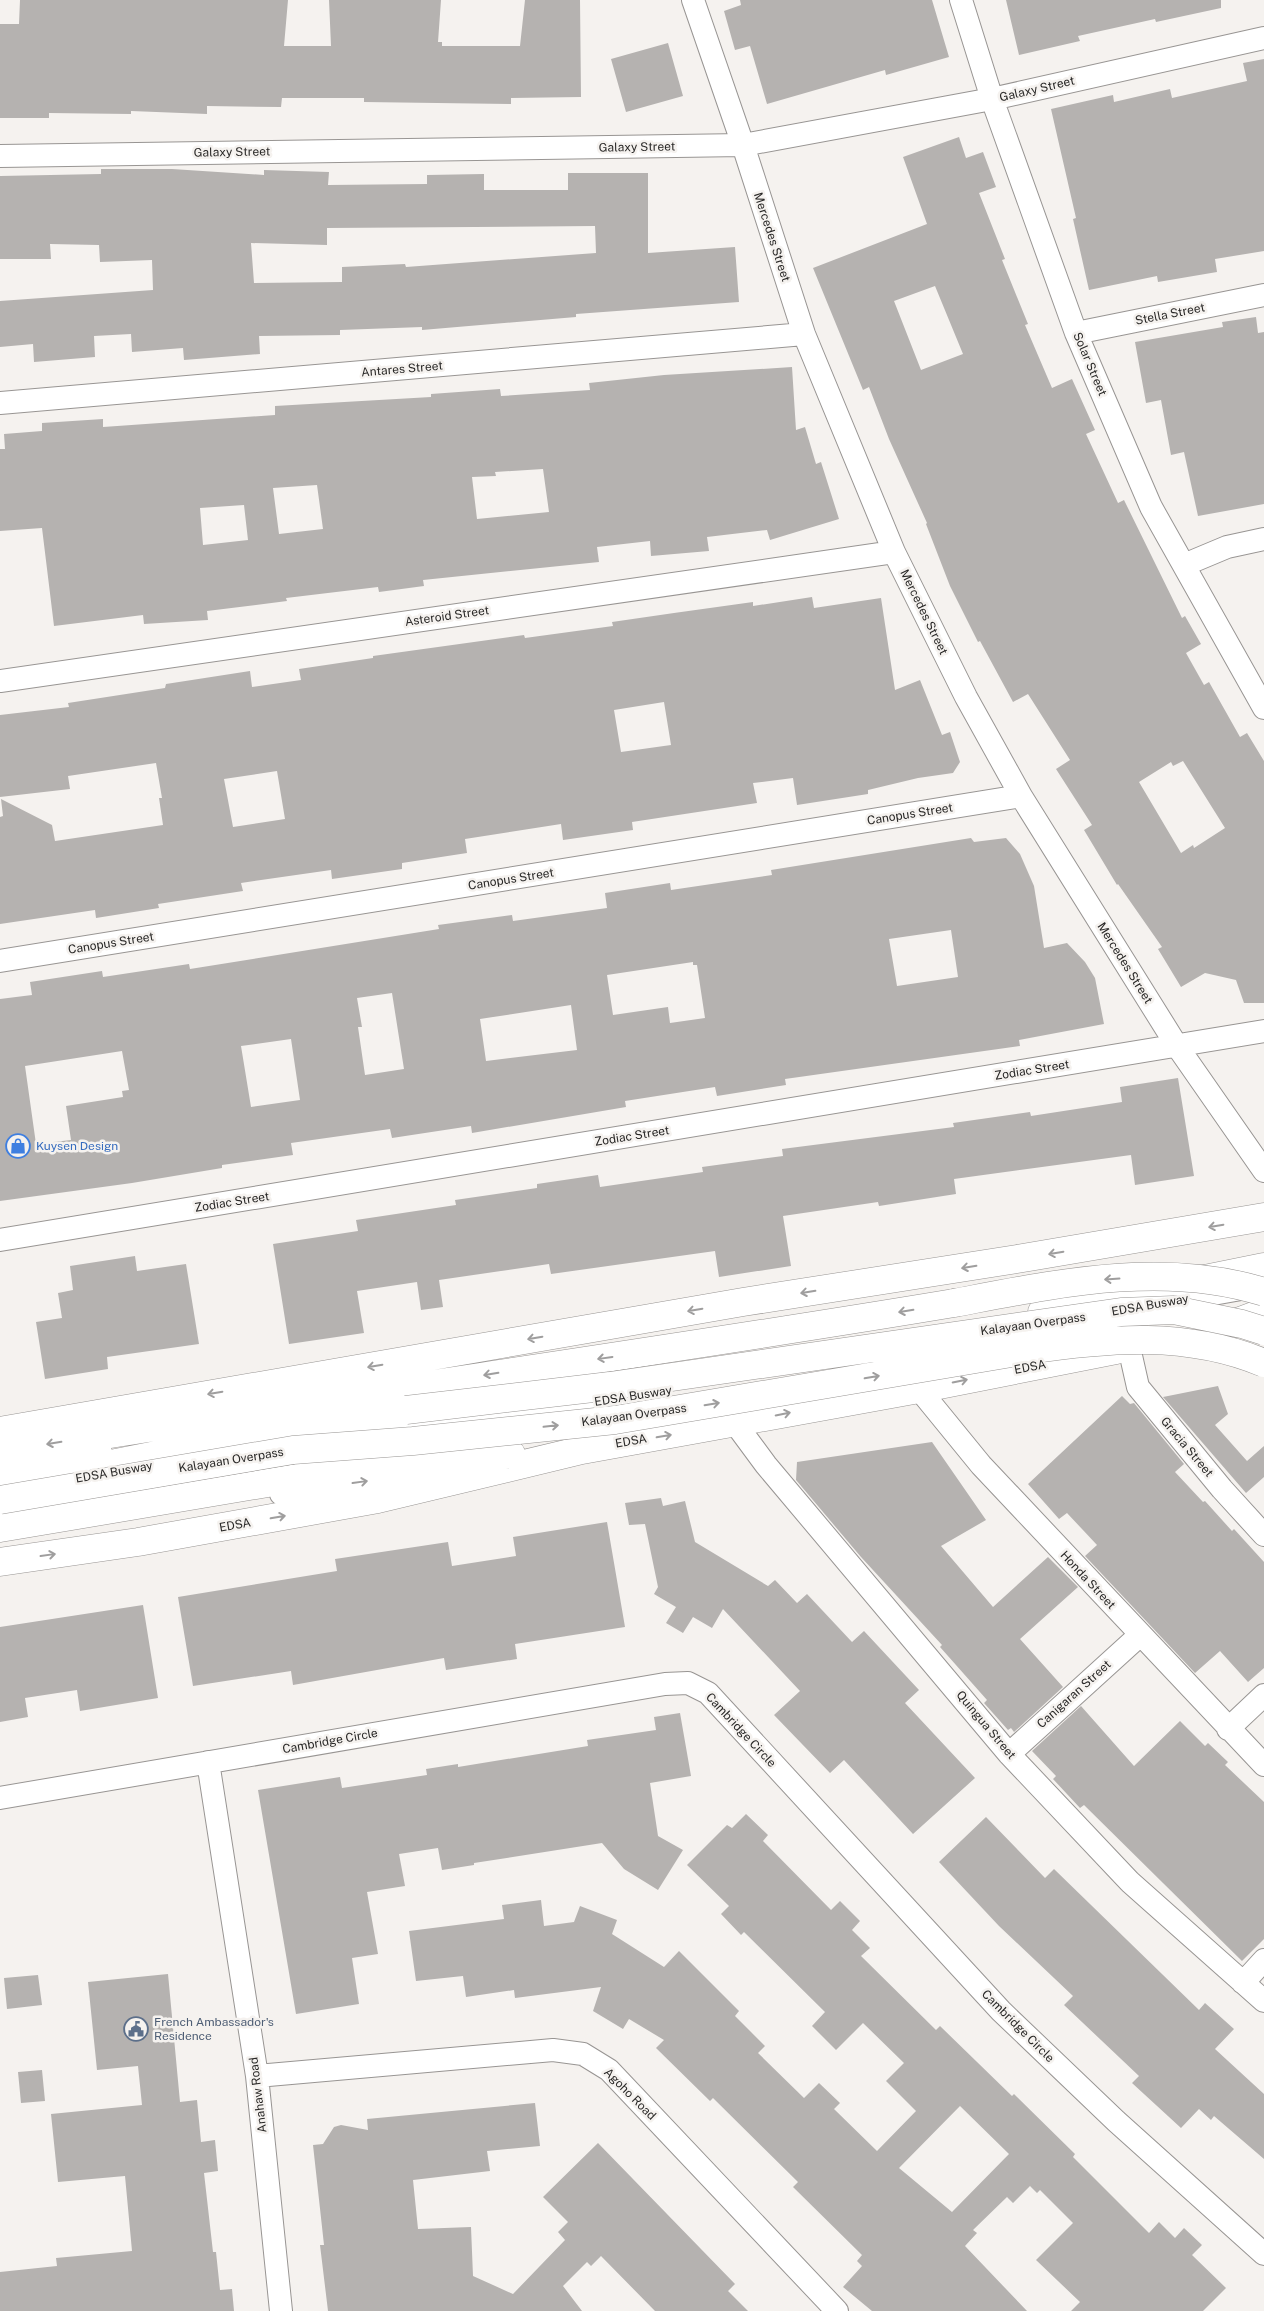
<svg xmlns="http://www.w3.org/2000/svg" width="1264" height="2311" font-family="'Public Sans',sans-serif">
	<rect width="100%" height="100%" fill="#f5f2ef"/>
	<path fill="#b5b2b0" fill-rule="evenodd" d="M20 0H288L284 46H331L329 0H441L438 42H442V46H520L525 0H580L581 97 511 98V104L364 102V98H282L281 107 207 106V114L131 111V114L49 113V118H0V24H19Z
		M740 0H932L949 57 886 75 885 70 767 104 750 46 735 50 724 11 741 5Z
		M1006 0H1221V8L1156 22 1155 19 1078 36 1080 41 1019 55Z
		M668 43 683 96 626 112 611 59Z
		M1264 59V251L1215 259 1217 272 1158 282 1157 276 1089 290 1073 219 1076 218 1051 109 1113 95 1114 102 1170 89 1172 98 1247 81 1243 63Z
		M959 137 966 158 983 152 996 187 979 193 1005 259 1002 260 1028 324 1025 325 1052 388 1072 379 1095 430 1086 434 1118 503 1124 500 1182 618 1185 616 1201 644 1186 653 1204 685 1209 682 1240 737 1247 733 1264 761V1003H1244L1236 980 1205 973 1181 987 1158 949 1162 947 1118 884 1117 885 1084 830 1092 825 1056 769 1070 760 1028 694 1013 702 980 641 978 642 950 586 926 524 927 523 889 439 869 387 863 390 813 268 927 224 903 157ZM935 286 963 354 921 370 894 301ZM1183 761 1225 828 1194 848 1193 845 1181 853 1139 782 1171 762 1173 766Z
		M101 169H172L264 175V170L329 172 328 185 427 184V175L484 174V190H568V173H648V253L735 247 739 302 576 314V317L422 330V327L340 330V335L259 336 260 354 184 360 183 348 132 352 131 334 94 336 95 357 34 362 33 344 0 347V301L153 290 152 260 100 262 99 245 50 244 51 259H0V176L101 174ZM595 226 596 253 406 267 405 264 342 267V282L254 283 251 243 327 245V228Z
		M1256 317 1258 333 1264 332V504L1198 516 1184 452 1171 455 1161 400 1146 403 1135 342 1223 327 1222 322Z
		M792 367 796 430 805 427 816 464 821 462 839 519 770 540 767 530 707 537 709 551 651 556 650 541 597 547 599 562 423 580 424 586 379 592 378 587 286 598 287 601 207 611 208 620 144 624 143 615 54 626 42 528 0 531V449H5L4 434 42 431V423L103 419V427L275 415V406L431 397V394L500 389 501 396 590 390 589 383 664 375ZM543 469 549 512 477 519 472 477 496 476 495 472ZM317 485 323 529 279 534 273 488ZM244 505 248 540 203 545 200 508Z
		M812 597 814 608 881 598 895 690 920 680 942 735 950 732 960 762 953 773 918 778 868 790V794L797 805 793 778 753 783 757 803 632 822 633 830 563 840 561 824 465 839 467 853 402 863V869L332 879 331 870 241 883 243 891 158 904 159 908 96 918 95 910 0 924V817L3 816 1 799 52 825 55 841 163 825 159 798H162L156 763 68 776 70 789 0 797V715L69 707 68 703 165 688 166 684 250 671 252 687 301 680 299 669 373 658V656L524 635 525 638 613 626 612 622 674 613 753 602V606ZM664 702 671 745 621 752 614 710ZM277 771 285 819 233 827 224 779Z
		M971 838 974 842 1006 838 1020 854 1034 886 1044 948 1067 943 1085 962 1095 978 1104 1024 1019 1040 1020 1046 785 1079 786 1085 717 1096 715 1087 625 1101 626 1107 472 1133 471 1126 392 1138 390 1129 291 1143 293 1155 222 1165V1168L132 1183 0 1201V999L32 995 30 982 102 971 103 977 189 964 190 969 439 929 438 925 512 915 513 921 607 908 605 893 670 883 671 890 772 875 771 870ZM951 930 958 977 897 986 889 939ZM693 962V965H697L705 1018 670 1023 668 1007 613 1015 607 975ZM392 993 404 1069 365 1075 358 1027H362L357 998ZM571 1005 577 1050 486 1061 480 1019ZM291 1039 300 1100 251 1107 241 1046ZM122 1051 129 1090 122 1091 123 1097 66 1106 71 1140 36 1144 25 1066Z
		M1178 1078 1194 1176 1135 1185 1131 1155 954 1179 956 1194 879 1206 878 1202 783 1216 791 1266 719 1277 715 1251 551 1274 549 1264 439 1280 443 1307 421 1310 417 1282 357 1291 364 1333 289 1344 273 1244 358 1231 356 1220 456 1205 455 1200 537 1188V1184L598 1175 600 1187 703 1172 702 1167 783 1156 782 1149 954 1127 953 1123 1030 1112 1031 1116 1122 1102 1120 1087Z
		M135 1256 137 1271 186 1264 199 1344 107 1357 108 1369 45 1379 36 1322 62 1318 58 1293 73 1290 70 1266Z
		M1218 1386 1228 1414 1215 1425 1247 1461 1264 1446V1477L1246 1493 1163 1397Z
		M1122 1396 1130 1404 1134 1403 1184 1464 1175 1472 1203 1502 1205 1501 1232 1531 1234 1529 1264 1562V1668L1248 1682 1220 1651 1195 1673 1085 1556 1097 1545 1067 1513 1059 1519 1028 1484Z
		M932 1442 986 1520 941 1546 993 1607 1048 1557 1078 1587 1020 1639 1063 1687 1014 1732 1011 1728 1008 1730 984 1703 987 1700 940 1647 942 1645 861 1557 796 1480 797 1462Z
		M661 1498 663 1506 685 1501 695 1542 768 1586 775 1580 797 1603 807 1594 852 1642 864 1631 919 1690 905 1703 975 1778 913 1834 844 1760 830 1773 774 1715 800 1691 723 1609 712 1628 693 1617 683 1633 666 1623 676 1607 654 1594 658 1587 645 1524 629 1525 625 1503Z
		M607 1522 625 1627 515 1644 517 1659 446 1670 444 1658 293 1685 291 1671 193 1686 178 1597 337 1571 335 1559 448 1542 452 1566 516 1556 513 1537Z
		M143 1605 158 1698 80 1711 77 1690 25 1698 28 1717 0 1722V1627Z
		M1081 1706 1134 1766 1180 1721 1205 1746 1208 1743 1228 1762 1225 1765 1264 1802V1939L1242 1961 1084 1805 1080 1808 1053 1779 1056 1776 1032 1751Z
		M680 1713 691 1776 650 1783 658 1836 683 1850 658 1890 624 1869 602 1843 474 1863V1865L442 1870 438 1848 399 1854 405 1886 367 1892 378 1954 352 1958 359 2004 296 2014 258 1790 340 1777 342 1788 427 1775 426 1769 458 1764V1767L588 1746 587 1740 656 1730 654 1717Z
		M746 1814 768 1835 763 1841 831 1910 840 1901 860 1921 852 1930 870 1948 861 1956 936 2030 940 2026 1012 2096 1014 2094 1075 2154 1073 2157 1149 2233 1159 2222 1175 2238 1184 2228 1202 2245 1192 2255 1226 2288 1203 2311H1071L1080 2302 1036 2260 1073 2223 1040 2190 1037 2193 1030 2186 1013 2203 1007 2197 973 2230 977 2233 965 2246 1027 2311H872L843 2287 862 2266 857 2261 862 2255 793 2187 798 2182 713 2098 710 2101 656 2048 664 2040 629 2019 623 2029 593 2011 601 1987 515 1998 514 1990 466 1997 463 1976 416 1981 409 1931 504 1919 502 1905 541 1900 544 1926 574 1922 580 1906 617 1920 612 1934 664 1967 679 1951 739 2011 735 2016 765 2046 758 2053 804 2098 819 2083 840 2103 834 2109 877 2151 916 2111 886 2081 904 2063 863 2023 836 2050 812 2026 825 2012 744 1932 741 1935 721 1914 729 1906 687 1865 727 1825 732 1828ZM960 2106 1009 2154 952 2212 899 2168Z
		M986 1817 1045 1878 1054 1869 1199 2010 1205 2003 1234 2029 1215 2049 1264 2094V2159L1214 2116 1211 2120 1199 2109 1181 2128 1132 2083 1139 2076 1064 2005 1073 1996 999 1926 939 1862Z
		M168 1974 180 2102 197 2100 201 2142 215 2140 218 2171 204 2173 213 2252H216L220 2290 232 2289 234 2311H0V2272L57 2266 56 2258 132 2251 125 2176 58 2182 51 2114 142 2105 138 2066 97 2070 88 1982Z
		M38 1975 42 2005 7 2009 4 1978Z
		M42 2070 45 2101 21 2103 18 2072Z
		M535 2103 540 2146 487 2151 490 2171 413 2180 418 2229 471 2227 473 2276 513 2294 565 2240 558 2232 568 2222 543 2197 598 2143 735 2284 728 2291 748 2311H655L601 2256 591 2266 587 2262 563 2286 582 2311H328L320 2245H324L313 2145 323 2144 334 2127 341 2125 368 2130 367 2119Z"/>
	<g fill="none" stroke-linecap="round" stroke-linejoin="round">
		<g stroke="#989593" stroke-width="24">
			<path id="minor" d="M693 0 743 145 804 334 894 552 966 697 1021 796 1177 1046 1264 1171
				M961 0 992 99 1076 333 1151 507 1264 708
				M0 156 743 145 992 99 1264 38
				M1076 333 1264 295
				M0 403 804 334
				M1184 565 1227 547 1264 539
				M0 681 894 552
				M0 961 1021 796
				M0 1240 1264 1031
				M1157 1304 1241 1289
				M1129 1347 1138 1387 1222 1489 1264 1535
				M919 1389 981 1465 1264 1765
				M735 1423 766 1465 1009 1754 1130 1882 1264 2001
				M409 1427 630 1396
				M281 1494 452 1469
				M1228 1729 1264 1695
				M1009 1754 1140 1635
				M208 1762 257 2076 281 2311
				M0 1798 665 1684 688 1683 708 1693 1001 2011 1116 2121 1264 2254
				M1243 1983 1264 1960
				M257 2076 553 2050 583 2054 609 2070 837 2311"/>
		</g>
		<g stroke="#989593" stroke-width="29">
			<path id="major" d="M0 1471 98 1453"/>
		</g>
		<g stroke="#989593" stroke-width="29">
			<path id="highway" d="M1042 1312 1264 1267
				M1224 1327 1264 1312
				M0 1431 743 1302 1017 1259 1264 1217
				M0 1452C317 1399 636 1356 954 1303
				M0 1486 252 1436 432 1412
				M0 1528 297 1478 377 1462 511 1454
				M0 1562 138 1542 378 1499 582 1450 919 1389 1116 1350"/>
		</g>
		<use href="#minor" stroke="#fff" stroke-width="22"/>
		<use href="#major" stroke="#fff" stroke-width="28"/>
		<use href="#highway" stroke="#fff" stroke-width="28"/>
		<g stroke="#989593" stroke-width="29" stroke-linecap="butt">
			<path id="major-bridge" d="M406 1410 610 1386 1121 1312 1174 1310 1242 1324 1264 1331
				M0 1500 293 1450 413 1441 615 1420 1028 1350C1108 1338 1188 1331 1264 1363"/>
		</g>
		<g stroke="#989593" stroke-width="29" stroke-linecap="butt">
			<path id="highway-bridge" d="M954 1303C1055 1284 1163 1260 1264 1292"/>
		</g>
		<use href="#major-bridge" stroke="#fff" stroke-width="28"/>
		<use href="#highway-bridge" stroke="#fff" stroke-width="28"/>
	</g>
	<defs><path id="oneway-shaft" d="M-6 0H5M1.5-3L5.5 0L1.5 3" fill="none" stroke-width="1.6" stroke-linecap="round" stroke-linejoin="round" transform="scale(1.25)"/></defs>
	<g stroke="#9f9e9e">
		<use href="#oneway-shaft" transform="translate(1216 1226) rotate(170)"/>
		<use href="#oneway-shaft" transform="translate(1056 1253) rotate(170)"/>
		<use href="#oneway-shaft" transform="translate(969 1267) rotate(171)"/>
		<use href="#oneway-shaft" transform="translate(1112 1279) rotate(176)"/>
		<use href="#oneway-shaft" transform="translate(808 1292) rotate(171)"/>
		<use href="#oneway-shaft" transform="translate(695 1310) rotate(170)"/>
		<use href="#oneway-shaft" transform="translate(906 1311) rotate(171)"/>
		<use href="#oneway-shaft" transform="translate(535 1338) rotate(170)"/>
		<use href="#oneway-shaft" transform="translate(605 1358) rotate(172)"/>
		<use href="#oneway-shaft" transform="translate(375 1366) rotate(170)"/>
		<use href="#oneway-shaft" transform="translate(491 1374) rotate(171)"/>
		<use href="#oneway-shaft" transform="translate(872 1377) rotate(-10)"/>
		<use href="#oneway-shaft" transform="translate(960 1381) rotate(-11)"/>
		<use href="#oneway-shaft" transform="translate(215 1393) rotate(170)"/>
		<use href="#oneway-shaft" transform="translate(712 1404) rotate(-9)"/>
		<use href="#oneway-shaft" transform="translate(783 1414) rotate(-11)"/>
		<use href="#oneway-shaft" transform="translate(551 1426) rotate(-6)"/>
		<use href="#oneway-shaft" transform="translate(664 1436) rotate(-10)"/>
		<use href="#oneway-shaft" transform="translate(54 1443) rotate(171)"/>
		<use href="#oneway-shaft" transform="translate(360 1482) rotate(-8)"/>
		<use href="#oneway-shaft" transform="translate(278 1517) rotate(-10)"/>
		<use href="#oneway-shaft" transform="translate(48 1555) rotate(-8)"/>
	</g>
	<defs>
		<g id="shop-ring" transform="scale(1.25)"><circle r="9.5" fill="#f5f2ef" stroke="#3f7fe0" stroke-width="1.5"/><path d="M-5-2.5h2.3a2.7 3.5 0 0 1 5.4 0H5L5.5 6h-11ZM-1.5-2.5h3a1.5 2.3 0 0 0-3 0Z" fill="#3f7fe0"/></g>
		<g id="civic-ring" transform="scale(1.25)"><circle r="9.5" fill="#f5f2ef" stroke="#5c6f8a" stroke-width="1.5"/><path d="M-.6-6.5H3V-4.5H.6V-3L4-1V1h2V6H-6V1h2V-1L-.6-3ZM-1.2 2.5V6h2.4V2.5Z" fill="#5c6f8a"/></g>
	</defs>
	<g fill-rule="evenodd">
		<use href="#shop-ring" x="18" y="1146"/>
		<use href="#civic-ring" x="136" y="2029"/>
	</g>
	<g text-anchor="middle" stroke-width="5" stroke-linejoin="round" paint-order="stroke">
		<g font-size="12" fill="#292827" stroke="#f5f2ef">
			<text transform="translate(1037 89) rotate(-13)" y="4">Galaxy Street</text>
			<text transform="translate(637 147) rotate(-1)" y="4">Galaxy Street</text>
			<text transform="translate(232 152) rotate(-1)" y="4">Galaxy Street</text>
			<text transform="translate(772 237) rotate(72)" y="4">Mercedes Street</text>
			<text transform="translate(1170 314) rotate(-11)" y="4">Stella Street</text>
			<text transform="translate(1090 364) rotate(67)" y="4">Solar Street</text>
			<text transform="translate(402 369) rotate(-5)" y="4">Antares Street</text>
			<text transform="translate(924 612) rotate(64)" y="4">Mercedes Street</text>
			<text transform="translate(447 616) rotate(-8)" y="4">Asteroid Street</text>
			<text transform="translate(910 814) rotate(-9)" y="4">Canopus Street</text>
			<text transform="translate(511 879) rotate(-9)" y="4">Canopus Street</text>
			<text transform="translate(111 943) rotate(-9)" y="4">Canopus Street</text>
			<text transform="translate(1125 963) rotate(58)" y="4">Mercedes Street</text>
			<text transform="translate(1032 1070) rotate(-9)" y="4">Zodiac Street</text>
			<text transform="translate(632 1136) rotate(-9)" y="4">Zodiac Street</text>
			<text transform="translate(232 1202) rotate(-9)" y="4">Zodiac Street</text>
			<text transform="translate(1150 1305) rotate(-10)" y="4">EDSA Busway</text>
			<text transform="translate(1033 1324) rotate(-8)" y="4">Kalayaan Overpass</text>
			<text transform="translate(1030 1367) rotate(-11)" y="4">EDSA</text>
			<text transform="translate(633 1396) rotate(-9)" y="4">EDSA Busway</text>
			<text transform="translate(634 1415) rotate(-8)" y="4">Kalayaan Overpass</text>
			<text transform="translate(631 1441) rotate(-10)" y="4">EDSA</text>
			<text transform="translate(1187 1447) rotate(50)" y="4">Gracia Street</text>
			<text transform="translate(231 1460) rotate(-9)" y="4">Kalayaan Overpass</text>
			<text transform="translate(114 1472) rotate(-10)" y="4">EDSA Busway</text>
			<text transform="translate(235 1525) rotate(-10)" y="4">EDSA</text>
			<text transform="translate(1088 1580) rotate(47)" y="4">Honda Street</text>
			<text transform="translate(1074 1694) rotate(-42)" y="4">Canigaran Street</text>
			<text transform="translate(986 1725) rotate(50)" y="4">Quingua Street</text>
			<text transform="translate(741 1730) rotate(47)" y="4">Cambridge Circle</text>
			<text transform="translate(330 1741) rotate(-10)" y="4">Cambridge Circle</text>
			<text transform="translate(1018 2026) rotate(45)" y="4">Cambridge Circle</text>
			<text transform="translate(630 2094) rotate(45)" y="4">Agoho Road</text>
			<text transform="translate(258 2095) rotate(-97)" y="4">Anahaw Road</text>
		</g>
		<g font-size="12" fill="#366cbe" stroke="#f5f2ef" text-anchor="start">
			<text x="36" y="1150">Kuysen Design</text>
		</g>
		<g font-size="12" fill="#4e5e75" stroke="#f5f2ef" text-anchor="start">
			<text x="154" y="2026">French Ambassador's<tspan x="154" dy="14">Residence</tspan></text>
		</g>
	</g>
</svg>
